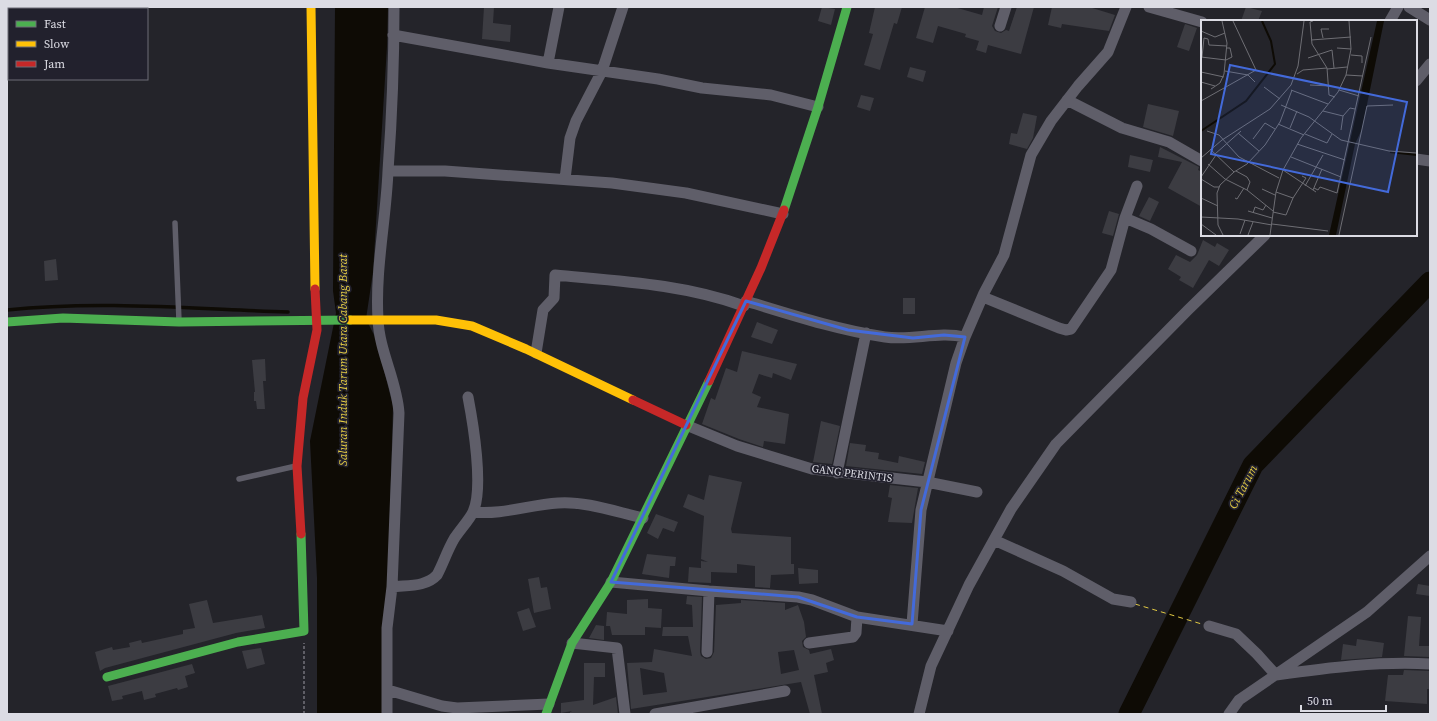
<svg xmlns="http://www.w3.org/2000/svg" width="1437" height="721" font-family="'Source Serif 4',serif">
	<rect width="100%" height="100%" fill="#24242a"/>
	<path fill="#0e0b05" d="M335 7H388L387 46 373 272 366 319 376 339 393 406 384 714H317V578L310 441 336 313 333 291Z"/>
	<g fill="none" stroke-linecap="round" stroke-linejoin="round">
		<path stroke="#0e0b05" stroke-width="3.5" d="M7 310C99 300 196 309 288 312"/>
		<path stroke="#0e0b05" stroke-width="21" d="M1129 714 1253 465 1430 282"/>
		<path stroke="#e2ca43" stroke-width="1" stroke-dasharray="5 4" stroke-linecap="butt" d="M1135 604 1205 625"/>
	</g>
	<path fill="#3c3c42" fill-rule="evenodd" d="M484 7H494L493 23 511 25 510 42 482 39Z
		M822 7 835 9 831 25 818 21Z
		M875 7H902L897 24 894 23 880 70 864 65 873 34 869 33Z
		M925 7H954L982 15 984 7H998L992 26 995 31 1001 33 1006 30 1009 31 1017 7H1034L1021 54 988 45 986 53 976 50 979 41 965 37 966 34 938 26 933 43 916 38Z
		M1052 7H1089L1115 15 1109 31 1062 24 1061 28 1048 25Z
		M1246 7 1262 11 1258 21H1241Z
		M1185 24 1197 28 1189 51 1177 47Z
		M910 67 926 71 923 82 907 77Z
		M861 95 874 98 870 111 857 107Z
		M1148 104 1179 111 1173 136 1143 127Z
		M1023 113 1037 116 1033 138 1027 149 1009 144 1011 133 1017 134Z
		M1160 147 1199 167 1198 170 1202 172V207L1168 188 1182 162 1158 157Z
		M1130 155 1153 160 1150 172 1128 167Z
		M1149 197 1159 202 1150 221 1139 216Z
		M1109 211 1119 214 1113 236 1102 233Z
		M1203 240 1215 247 1217 243 1229 250 1219 266 1209 260 1193 288 1179 280 1181 277 1168 269 1176 255 1190 262 1197 255Z
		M56 259 58 280 45 281 44 261Z
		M903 298H915V314H903Z
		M757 322 778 330 772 344 751 337Z
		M742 351 797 364 791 380 773 373 772 378 759 374 752 393 761 397 757 407 789 414 785 444 764 441 763 447 739 439 702 424 711 398 715 400 726 368 737 372Z
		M265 359 266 381H263L265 409H257L256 401H254V392H255L252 360Z
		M821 421 840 426 832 464 813 462Z
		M850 443 866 445 865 451 879 453 878 459 898 463 899 456 925 462 922 474 846 466Z
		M709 475 742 482 731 529 732 533 791 537V564H794V574L771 575 770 588 755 587V566L737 564V573L711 572V583L688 582 689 567 701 568V561L708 562 701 559 704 516 683 507 688 494 704 500Z
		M890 485 918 488 912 523 888 522 892 498 888 497Z
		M656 514 678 522 674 532 663 528 658 539 647 533Z
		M647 554 676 557 675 566H670L669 578 642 574Z
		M798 568 818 570V583L799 584Z
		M539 577 541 588 547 587 551 609 534 613 528 579Z
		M1418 584 1430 586V596L1416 594Z
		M687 596 702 597 700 652 701 656 706 659 711 658 714 652 716 605 741 603V600L785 603V610L798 605 804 622 806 637 802 641 803 647 809 650 810 654 831 649 834 660 826 663 828 672 814 675 822 714H810L801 682 631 709 627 663 652 662 654 649 692 656 688 636H662L663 627H693L692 605 686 604ZM794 650 799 670 781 674 778 652ZM640 668 664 673 667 692 643 695Z
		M648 599V608L662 609 661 628 645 627V635H612L610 626H606L607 612 627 614V600Z
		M207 600 213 623 262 615 265 628 236 633 105 668 100 671 95 652 112 647 113 650 130 647 129 643 141 640 142 643 183 634V630L195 628 189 604Z
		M529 608 536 627 523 631 517 612Z
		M1408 616 1421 617 1419 646H1430V657L1404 656Z
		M596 625 604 626V640L589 638Z
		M1357 639 1384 643 1382 657 1341 660 1343 644 1356 646Z
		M261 648 265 664 247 669 242 651Z
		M584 663H605V677H594L593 705 616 697 618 714H570V712L572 711 561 713V703L584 700Z
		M192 664 195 673 185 676 188 687 178 690 177 688 155 694 156 697 144 700 142 691 122 696 123 699 112 701 108 686Z
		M1404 670 1430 671V689H1427V704L1385 701 1388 675H1403Z"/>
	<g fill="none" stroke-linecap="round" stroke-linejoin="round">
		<path stroke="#5f5e66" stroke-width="2" stroke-dasharray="3 2" stroke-linecap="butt" d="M304 714V643"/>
		<path stroke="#5f5e69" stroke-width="5.5" d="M175 223 179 321
			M239 479 296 466"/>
		<path stroke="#5f5e69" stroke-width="11" d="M1149 7 1202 22
			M1409 7 1430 20
			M1390 21 1398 7
			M1000 26 1006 7
			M393 35 548 63 658 79 702 88 771 95 818 107
			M548 63 559 7
			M1416 81 1430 64
			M1067 100 1122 128 1169 142 1202 161
			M1416 159 1430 161
			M388 171H445L612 183 686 193 783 214
			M565 179 570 138 576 121 602 71 623 7
			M1125 218 1151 229 1191 251
			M983 297 1059 328 1066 330 1071 329 1111 270 1125 218 1137 186
			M746 301C792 315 838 330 885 337 912 341 938 331 965 337
			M536 353 543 310 554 298 555 275C618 281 684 284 744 306
			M686 425 737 446 812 469 927 482 977 492
			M837 473 866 333
			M473 512C502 515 529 505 558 503 586 501 616 512 643 518
			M994 540 1063 571 1113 599 1131 602
			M611 582 709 591 798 597 812 600 857 617 948 631
			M392 587C408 585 426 587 437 575 443 564 447 551 454 539 459 531 470 519 473 512 484 488 473 423 468 397
			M912 624 921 510 956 363 965 337 984 293 1004 255 1031 155 1051 121 1078 86 1108 52 1126 7
			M1209 626 1236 634 1257 654 1276 675C1327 668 1378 661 1430 664
			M572 643 617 648 625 714
			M809 643 853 637 856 633 857 617
			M707 652 709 591
			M388 690 442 706 457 708 549 704
			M387 714V628L392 587 399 413C397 381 379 351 378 319 375 270 386 220 388 171 392 116 394 61 394 7
			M655 714 785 691
			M919 714 931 666 969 585 1011 509 1056 444 1188 310 1265 235
			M1229 714 1239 700 1367 612 1430 556"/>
		<path stroke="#4caf50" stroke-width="9" d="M784 210 818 107 847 7
			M7 322 63 318 179 322 350 320
			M107 677 238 642 304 631 301 534
			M546 714 572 643 611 582 709 381"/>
		<path stroke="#ffc107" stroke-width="9" d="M311 7 315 289
			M350 320H436L472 326 526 349 633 400"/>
		<path stroke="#c62828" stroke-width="9" d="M709 381 761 268 784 210
			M633 400 686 425
			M301 534 297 466 303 398 317 330 315 289"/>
	</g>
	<path fill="none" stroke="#436ada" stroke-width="3" stroke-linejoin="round" d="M746 301 848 330 913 338 944 335 965 337 921 510 912 624 857 617 798 597 611 582Z"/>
	<g text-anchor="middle" stroke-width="3.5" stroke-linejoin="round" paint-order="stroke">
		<g font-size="11" fill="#dcdce4" stroke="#22212d">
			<text transform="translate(852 473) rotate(7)" y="4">GANG PERINTIS</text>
		</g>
		<g font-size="12" font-style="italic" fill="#e2ca43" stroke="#22212d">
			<text transform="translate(343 360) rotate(-90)" y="4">Saluran Induk Tarum Utara Cabang Barat</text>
			<text transform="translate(1243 487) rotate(-62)" y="4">Ci Tarum</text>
		</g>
	</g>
	<g transform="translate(1201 20)">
		<rect width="216" height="216" fill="#24242a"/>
		<path d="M176 1H183L161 109 154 124 135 215H128Z" fill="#0e0b05"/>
		<path fill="none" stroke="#0e0b05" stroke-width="2" d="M0 111 45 81 74 44 70 21 61 1M189 132 216 135"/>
		<path fill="none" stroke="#6e6e74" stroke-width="1" d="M112 1 109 2 111 24 126 48 128 75 134 77M0 11 14 17 24 13M122 18 120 9H128M110 20 150 17M136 28 150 29M150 35 161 36V43M0 37 25 40M1 37 3 18 7 19 8 25 26 26M107 38 131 30 133 48M25 40 31 37 29 28H25M126 49 146 47M24 51 47 55 54 62M0 52 23 57M96 54 102 50 126 48M145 55 162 56M0 62 14 66M109 65 129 66M63 67 79 79M10 69 19 63 23 54 26 23 21 1M90 70 127 84M138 70 158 76M0 81 55 50 32 1M80 85 108 97 140 120 188 131 216 133M122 91 142 96M77 104 103 115M89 108 96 91M140 110 142 96 149 88 154 89M6 111 18 115 38 137 78 158M37 113 58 131M104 114 126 123 131 114M52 119 64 103 74 109M96 124 144 140M9 129 33 152 19 165 16 173 17 205 22 215M14 134 40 111M90 137 140 157M0 138 21 120 69 89 90 65 97 46 103 1M7 144 24 159 46 170 72 191M82 150 112 170M35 151 46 157 49 162 46 170M33 152 46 144 64 125 79 102 91 70M0 157 15 135M0 159 13 167H18M104 166 122 135M113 168 117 170 119 167 136 173 170 17M61 169 74 175M75 172 92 178 105 158 101 156M115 172 112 170 121 149M0 178 17 186M34 178 36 179 43 168M47 191 71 198M72 192 85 195 92 178M52 193 54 187 62 190 65 185M0 197 37 199 71 205M0 204 15 215M71 204 127 211M39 214 44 200M47 215 52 202M69 215 75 172 82 150 100 118 137 72 145 55 150 29 148 1M138 215 166 86 192 85"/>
		<path fill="#436ada" fill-opacity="0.15" stroke="#436ada" stroke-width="2" d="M29 45 206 82 187 172 10 134Z"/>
		<rect width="216" height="216" fill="none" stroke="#dcdce4" stroke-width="2"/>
	</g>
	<rect width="1437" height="721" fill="none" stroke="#dcdce4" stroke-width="16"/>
	<rect x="8" y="8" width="140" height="72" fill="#22212d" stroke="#6c6c76"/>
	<rect x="16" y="21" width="20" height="6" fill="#4caf50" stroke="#6c6c76"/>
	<text x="44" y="28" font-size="12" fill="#dcdce4">Fast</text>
	<rect x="16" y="41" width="20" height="6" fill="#ffc107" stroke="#6c6c76"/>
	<text x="44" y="48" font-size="12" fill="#dcdce4">Slow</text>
	<rect x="16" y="61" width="20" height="6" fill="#c62828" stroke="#6c6c76"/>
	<text x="44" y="68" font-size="12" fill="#dcdce4">Jam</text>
	<path d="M1301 705v6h85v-6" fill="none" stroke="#dcdce4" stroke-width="2"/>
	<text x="1307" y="705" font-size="12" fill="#dcdce4" stroke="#22212d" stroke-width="3" paint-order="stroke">50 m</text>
</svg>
